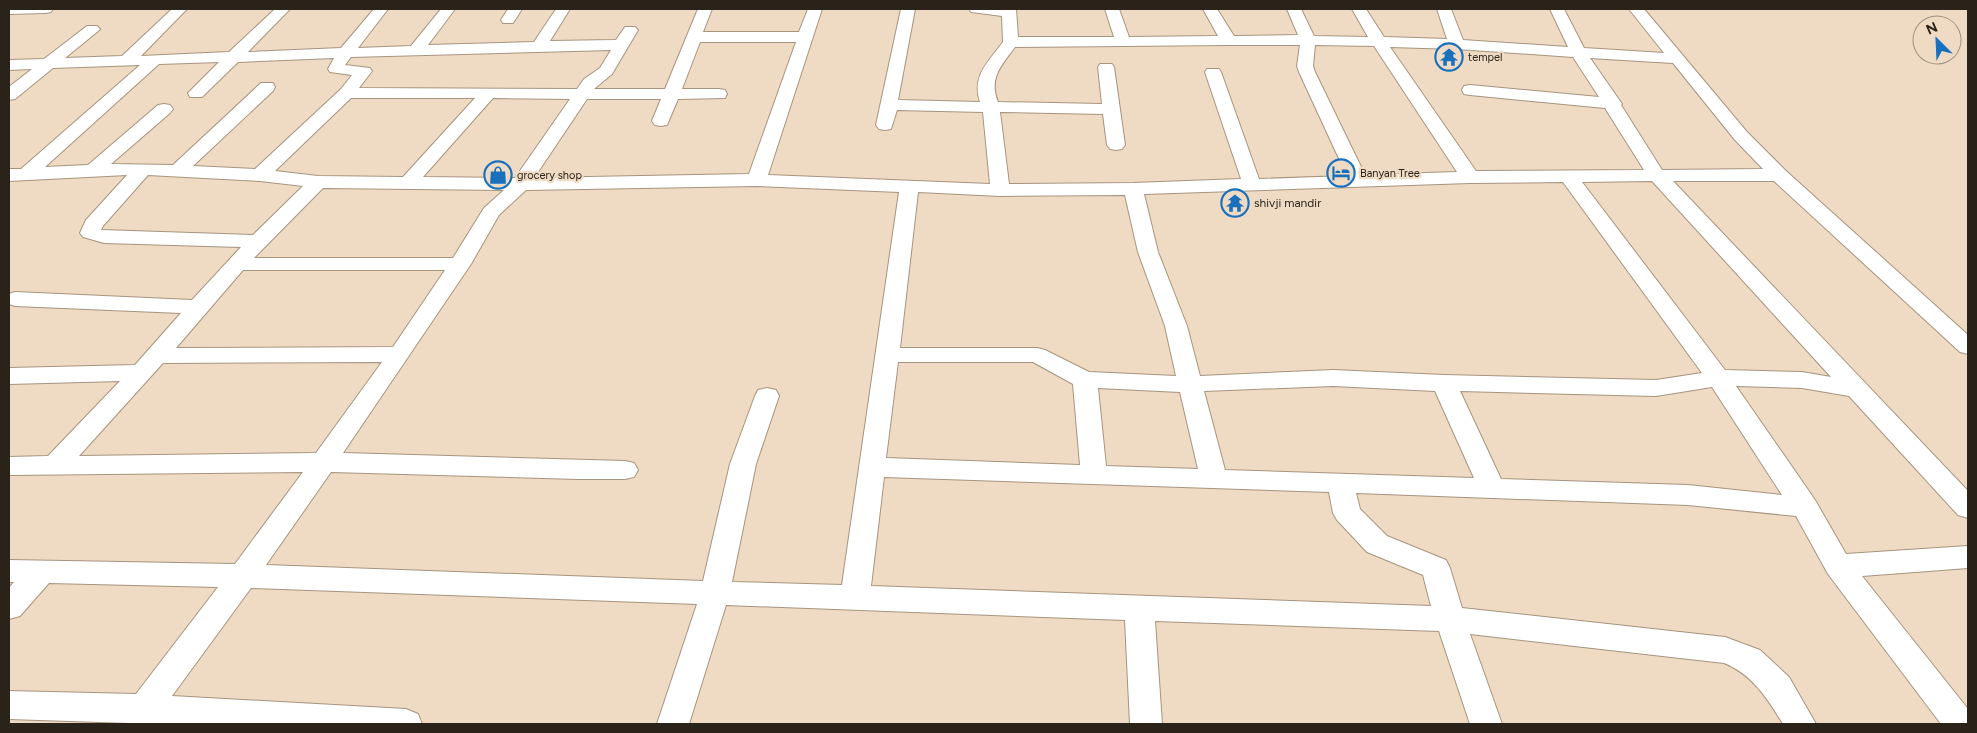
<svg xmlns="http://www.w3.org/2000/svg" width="1977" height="733" font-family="Figtree,sans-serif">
	<rect width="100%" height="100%" fill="#efdbc4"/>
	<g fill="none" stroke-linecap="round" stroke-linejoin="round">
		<g stroke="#a6947e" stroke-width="2">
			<path id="street" d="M9 9H53L51 12 46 13 9 14Z
				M172 9H187L141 56 229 52 275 9H290L248 52 341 48 374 9H388L358 48 411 46 441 9H455L428 45 534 42 556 9H570L550 41 616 40 625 27H635L638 30 612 74 594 89H665L698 9H712L703 32H799L808 9H822L768 175 990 184 983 112 897 110 891 129 885 130 879 129 876 125 901 9H915L898 100 980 102C971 76 989 61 1003 42L1002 16 971 12 969 9H1016L1018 37H1114L1105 9H1119L1129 37 1218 36 1203 9H1217L1234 36 1298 35 1287 9H1301L1314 36 1368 37 1352 9H1366L1384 37 1447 39 1437 9H1451L1463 40 1568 47 1550 9H1564L1584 48 1664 53 1629 9H1644L1747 132 1786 171 1968 335V354L1960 352 1774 181H1673L1968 491V518L1958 515 1849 396 1802 388 1736 386 1815 500 1846 554 1968 546V568L1862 576 1968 709V724H1941L1828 574 1796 516 1688 505 1356 493 1360 509 1387 536 1446 560 1450 568 1462 608 1725 637 1760 650 1789 677 1816 724H1783C1768 699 1752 674 1724 663L1470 634 1502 724H1470L1439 631 1155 621 1162 724H1130L1125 620 726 605 689 724H657L697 604 251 588 172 696 406 709 418 714 422 724H160L9 719V691L136 694 218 587 49 583 20 616 9 619V588L14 582H9V560L235 564 303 472 9 475V457L48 456 120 381 9 384V368L135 365 181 313 15 306 9 304V294L15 292 192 300 241 247 104 243 83 237 80 233 86 220 127 175 9 181V169H21L140 65 53 68 15 99 9 100V87L32 69 9 70V60L44 59 87 26H97L100 29 97 32 65 58 122 56ZM700 42H796L749 174 534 178 587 99H661L652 121 655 125 661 126 667 125 678 99 725 98 727 94 725 90 719 89H682ZM1227 45H1300L1297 66 1299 72 1347 176 1259 179 1221 72 1219 69H1207L1205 72 1241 179 1133 183 1009 184 1000 112 1103 114 1107 145 1110 149 1116 150 1122 149 1125 145 1114 67 1112 64H1100L1098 67 1102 104 998 102C988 78 1002 65 1015 47ZM1315 45 1374 46 1457 172 1365 175 1315 72 1313 66ZM1390 47 1457 49 1573 57 1599 97 1470 85 1464 86 1462 90 1464 94 1470 95 1605 108 1644 170 1476 171ZM611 50 600 68 584 79 577 89 359 88 372 71 370 68 345 65 351 57ZM334 58 328 69 330 72 352 75 341 89 255 169 193 166 273 91 275 87 273 83H261L173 165 111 164 170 113 173 109 170 105 164 104 158 105 88 165 45 167 159 64 219 62 188 93 190 97H202L238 62ZM1590 58 1673 63 1735 140 1763 169 1662 170 1621 105 1622 104ZM351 98H475L403 177 318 176 275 171ZM493 98 570 99 515 178 423 177ZM148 175 260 181 303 186 253 235 101 230 103 226ZM1652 181 1831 377 1802 372 1725 370 1582 182ZM1563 182 1702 373 1656 380 1444 375 1333 370 1200 376 1187 326 1158 252 1144 194 1470 183ZM757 186 899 192 842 585 732 582 756 464 779 396 776 390 767 388 758 390 755 396 730 464 703 581 266 565 331 472 579 479H625L634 477 638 470 634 463 625 461 343 453 471 264 499 215 526 190ZM323 188 504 190 484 208 453 258H254ZM918 192 1000 196 1125 195 1138 252 1165 326 1176 376 1089 372 1045 350 1037 348H900ZM243 270H445L393 347 176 348ZM382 362 316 453 79 456 163 363ZM898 362H1033L1073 384 1080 465 886 458ZM1333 386 1435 391 1474 478 1225 470 1204 391ZM1712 387 1782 495 1688 485 1501 479 1460 391 1656 396ZM1098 388 1180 392 1198 469 1106 466ZM884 477 1329 492 1333 513 1337 520 1367 552 1423 575 1431 606 871 586Z
				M508 9H522L513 23H503L501 20Z"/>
		</g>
		<use href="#street" fill="#fff" fill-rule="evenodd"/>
	</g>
	<defs>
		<g id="temple-ring" transform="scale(1.4375)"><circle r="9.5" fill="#efdbc4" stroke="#1970bd" stroke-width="1.5"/><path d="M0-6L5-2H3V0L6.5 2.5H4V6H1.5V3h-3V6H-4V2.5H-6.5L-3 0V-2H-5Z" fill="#1970bd"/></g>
		<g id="hotel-ring" transform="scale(1.4375)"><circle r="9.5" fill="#efdbc4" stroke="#1970bd" stroke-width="1.5"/><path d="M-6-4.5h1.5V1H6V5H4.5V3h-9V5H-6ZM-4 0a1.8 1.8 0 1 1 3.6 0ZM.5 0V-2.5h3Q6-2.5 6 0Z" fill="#1970bd"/></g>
		<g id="shop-ring" transform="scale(1.4375)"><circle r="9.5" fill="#efdbc4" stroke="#1970bd" stroke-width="1.5"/><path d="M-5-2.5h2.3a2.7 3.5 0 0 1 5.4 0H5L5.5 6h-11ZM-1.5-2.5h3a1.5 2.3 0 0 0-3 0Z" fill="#1970bd"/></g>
	</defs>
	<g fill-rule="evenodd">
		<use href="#temple-ring" x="1449" y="57"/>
		<use href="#hotel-ring" x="1341" y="173"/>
		<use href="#shop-ring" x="498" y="175"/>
		<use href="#temple-ring" x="1235" y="203"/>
	</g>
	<g text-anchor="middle" stroke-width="4.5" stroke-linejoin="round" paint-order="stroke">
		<g font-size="11" fill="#2a231a" stroke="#efdbc4" text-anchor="start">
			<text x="1468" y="61">tempel</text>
			<text x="1360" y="177">Banyan Tree</text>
			<text x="517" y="179">grocery shop</text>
		</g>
		<g font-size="12" fill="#2a231a" stroke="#efdbc4" text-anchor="start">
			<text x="1254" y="207">shivji mandir</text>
		</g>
	</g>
	<rect width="1977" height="733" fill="none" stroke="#2a231a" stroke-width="20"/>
	<g transform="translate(1937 40) rotate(336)"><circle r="24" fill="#efdbc4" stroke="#a09180"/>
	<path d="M0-4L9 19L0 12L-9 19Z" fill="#1970bd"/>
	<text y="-8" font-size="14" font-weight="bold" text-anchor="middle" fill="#2a231a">N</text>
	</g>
</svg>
